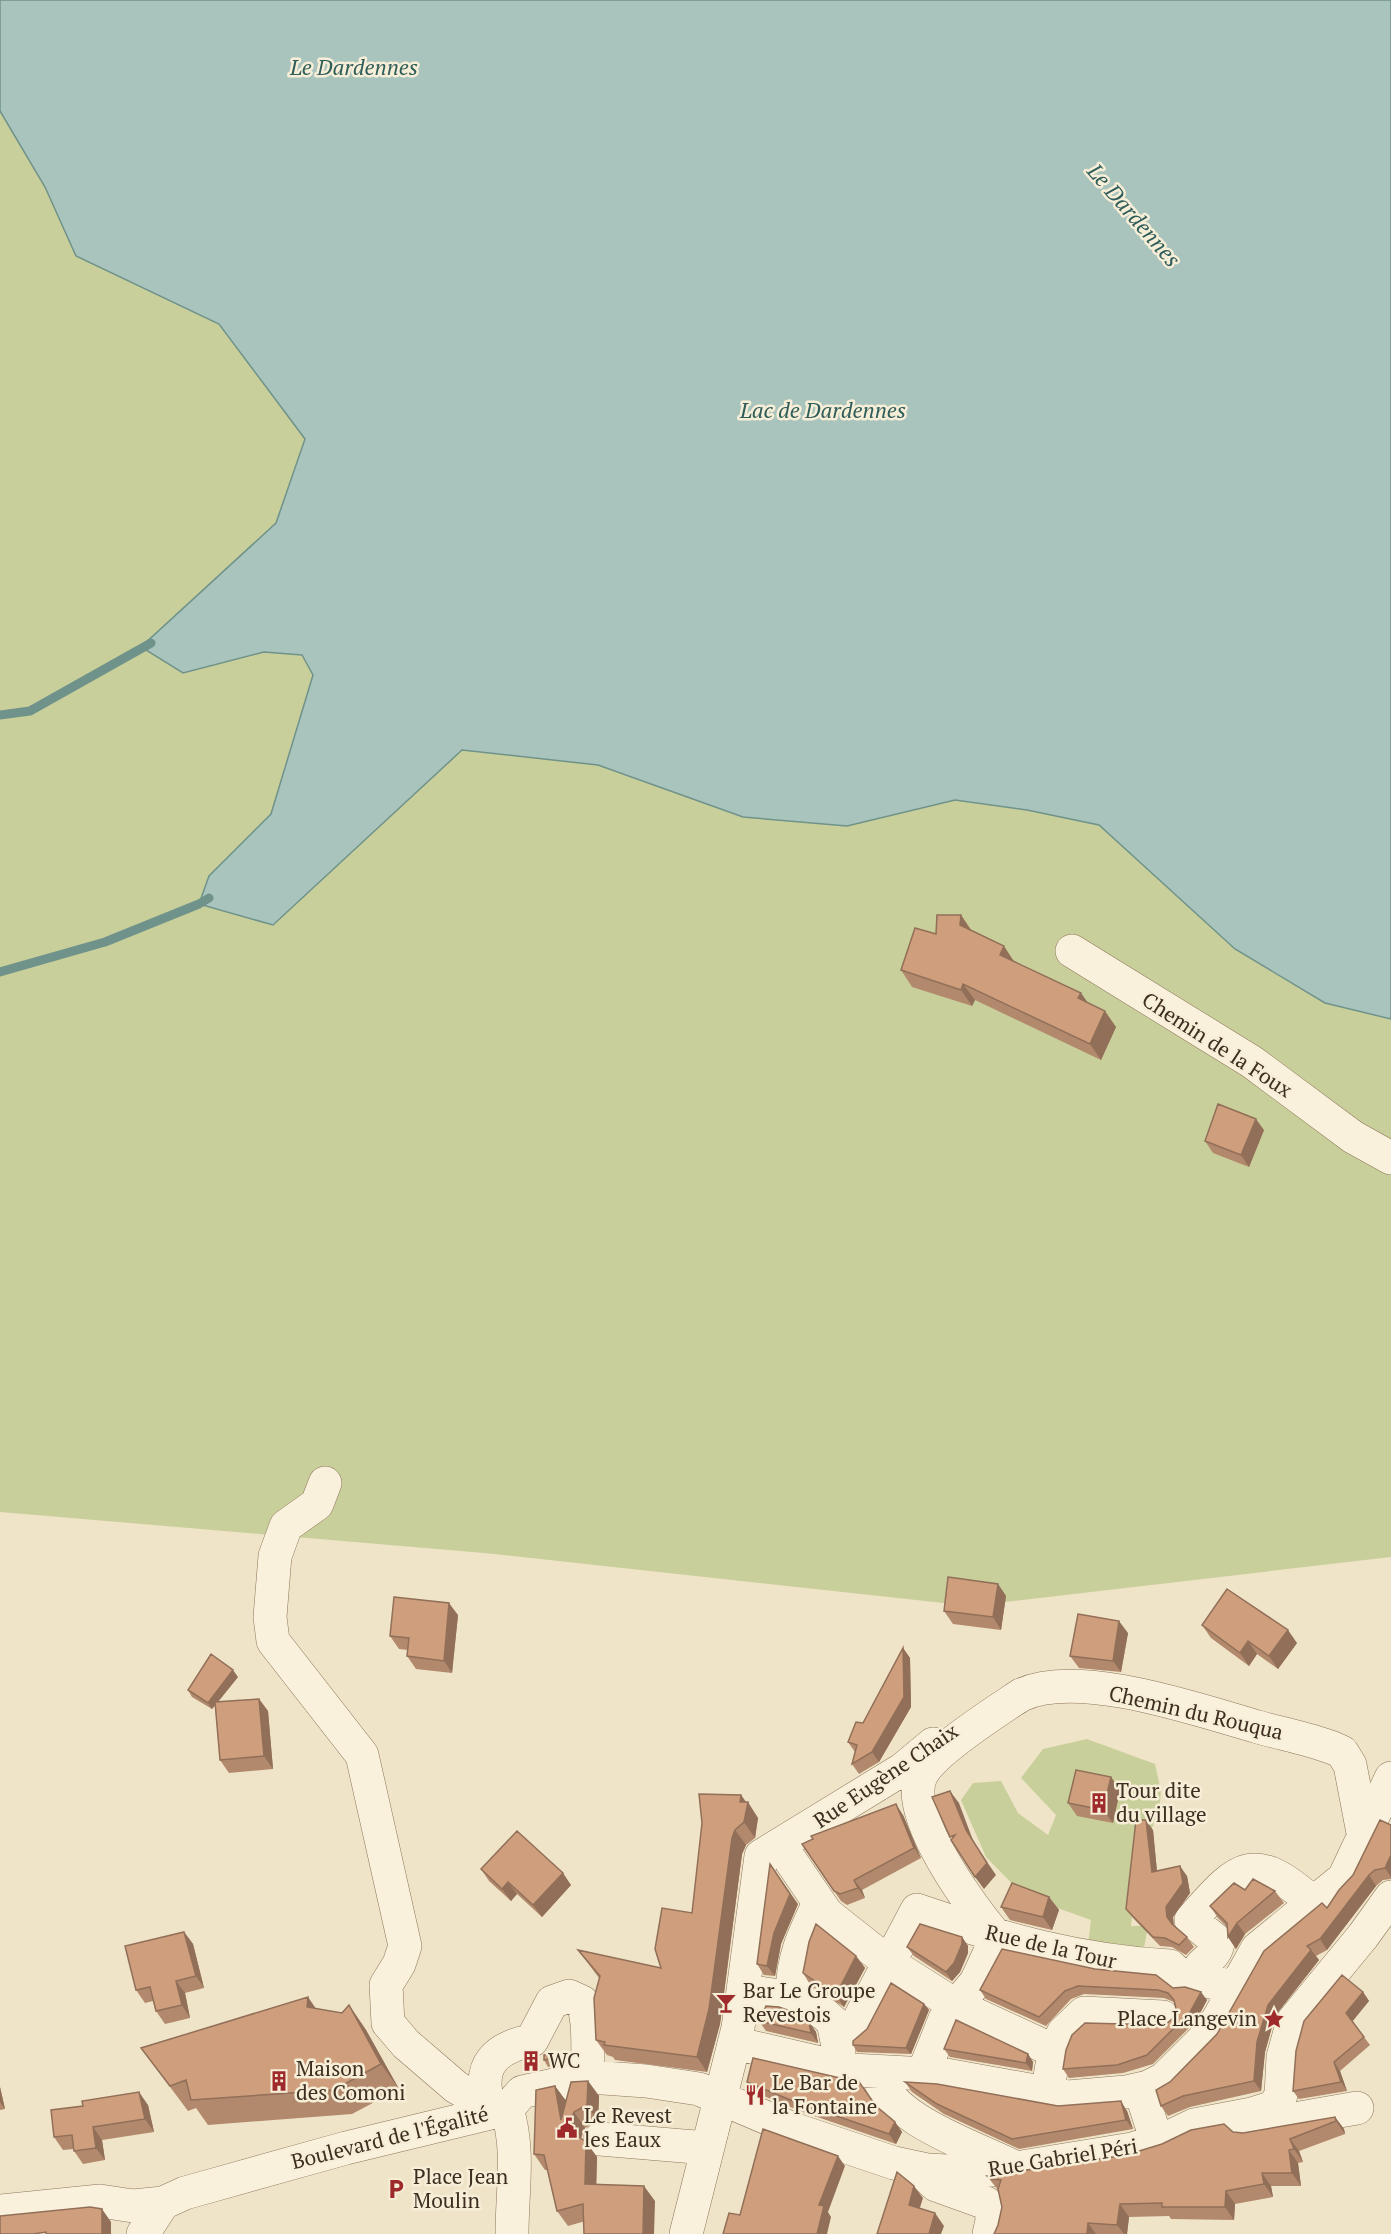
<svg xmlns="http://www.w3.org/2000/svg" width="1391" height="2234" font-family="'PT Serif',serif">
	<rect width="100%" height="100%" fill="#f0e4c8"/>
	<path fill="#c9cf9b" d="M0 111 45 187 76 256 219 324 305 439 276 523 142 647 183 673 264 652 302 655 313 675 271 814 209 876 273 925 462 750 598 765 743 817 847 826 954 800 1027 810 1100 825 1235 949 1325 1003 1391 1019V1557L971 1606 484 1553 0 1512Z
		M1087 1739 1155 1764 1161 1791 1159 1814 1140 1851 1131 1926H1148L1142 1959 1087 1953 1091 1920 1024 1896 986 1857 961 1800 973 1783 1001 1781 1018 1813 1048 1835 1056 1815 1021 1778 1043 1749Z"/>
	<path fill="#a9c4bc" stroke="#6f938a" stroke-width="1.5" d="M0 0H1391V1019L1325 1003 1235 949 1099 825 1027 810 955 800 847 826 743 817 598 765 462 750 273 925 199 904 209 876 271 814 313 675 302 655 264 652 183 673 141 647 276 523 305 439 219 324 76 256 45 187 0 111Z"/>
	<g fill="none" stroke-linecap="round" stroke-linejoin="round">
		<path stroke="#6f938a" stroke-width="9" d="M0 715 30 711 151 643
			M0 972 105 942 199 904 209 898"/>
		<g stroke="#8d765c" stroke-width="34">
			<path id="minor" d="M1072 951 1252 1062 1353 1137 1391 1158
				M325 1483 317 1504 286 1526 275 1556 270 1617 273 1641 362 1755 405 1946 399 1964 386 1985 388 2023 406 2044 456 2087 475 2098 507 2109
				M780 1845 827 1914 889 1963 955 2005 1048 2048 1054 2053 1047 2094
				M1235 1987 1201 1980 1195 1975C1200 1961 1217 1958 1218 1942L1191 1920C1238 1867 1252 1848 1313 1903
				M743 1991C775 1995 809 1997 833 2022L839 2051
				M793 1998C790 1963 804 1934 819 1903
				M835 2031H847L855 2027 917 1910C1002 1939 1079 1961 1170 1966L1184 1979
				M734 2043 851 2070 946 2075 1068 2097 1126 2092 1148 2087 1164 2079 1211 2032 1257 1949 1344 1878 1391 1778
				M1054 2053 1063 2033 1084 2013 1163 2017
				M877 2072C887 2120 976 2147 1014 2167
				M923 2074 945 2019 976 1982 997 1937C972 1908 903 1815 921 1776 932 1752 997 1711 1021 1695 1079 1668 1198 1710 1258 1727 1283 1734 1309 1739 1333 1748L1342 1752 1350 1765 1364 1838
				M1140 2089 1157 2142
				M488 2103C477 2063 497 2048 532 2040L552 2002 569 1996 582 2002C591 2023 586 2054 589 2077
				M507 2109C520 2151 512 2191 512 2234
				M1249 2127 1357 2108
				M600 2139 707 2148
				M924 2174 936 2185 986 2203 993 2216 989 2234
				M0 2211 100 2201 133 2206 163 2203 185 2193 346 2148 507 2109 522 2092 589 2077 646 2081 699 2089 793 2129 894 2163 927 2170 967 2172 1016 2168 1132 2149 1165 2139 1194 2125 1252 2114 1274 2107 1281 2095 1283 2057 1293 2021 1363 1936 1391 1897
				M143 2234 163 2203
				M686 2234 738 2028 761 1856 903 1769 933 1744"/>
		</g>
		<use href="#minor" stroke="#faf1dc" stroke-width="33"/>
	</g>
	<path fill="#b2896c" d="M961 915 972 931 1014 962 1087 1002 1116 1027 1101 1060 975 1000 972 1006 912 987 901 970 936 934Z
		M1264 1130 1249 1167 1213 1153 1205 1141Z
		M998 1584 1006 1596 1001 1630 953 1624 944 1611Z
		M458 1615 452 1673 416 1669 407 1656 408 1650 399 1649 390 1636Z
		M1202 1625 1297 1643 1278 1669 1257 1654 1249 1666 1211 1638Z
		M1128 1633 1121 1672 1079 1668 1070 1656Z
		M903 1648 910 1658 911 1707 879 1762 859 1774 852 1764 855 1752 848 1742 863 1723Z
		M238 1677 218 1702 259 1699 268 1711 273 1769 229 1773 220 1760 215 1705 212 1709 192 1697 188 1690Z
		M1111 1777 1120 1790 1113 1823 1077 1816 1068 1803Z
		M741 1795 758 1818 755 1838 746 1845 742 1854 720 2024 707 2072 615 2060 613 2057 607 2055 596 2040 599 1978 578 1950 661 1968 692 1913Z
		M903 1815 921 1858 862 1890 865 1898 847 1905 841 1901 802 1844Z
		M1391 1825V1879L1383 1880 1376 1886 1327 1950 1316 1956 1319 1960 1275 2016 1265 2052 1261 2091 1190 2107 1168 2116 1161 2106 1170 2082 1217 2034 1327 1908 1353 1875Z
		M1153 1830 1157 1871 1187 1876 1190 1893 1173 1917 1174 1926 1187 1937 1194 1947 1186 1955 1172 1947 1160 1946 1133 1918 1126 1909Z
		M481 1869 571 1885 542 1917 517 1894 511 1901 489 1881Z
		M1245 1890 1275 1891 1284 1903 1245 1934 1236 1949 1228 1937 1227 1927 1218 1918 1210 1906Z
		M1049 1897 1059 1910 1052 1930 1010 1920 1001 1907Z
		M798 1904 781 1944 775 1976 764 1975 757 1964Z
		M184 1932 193 1944 204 1988 185 1993 190 2018 165 2024 156 2011 153 2001 145 2003 136 1990Z
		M962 1937 968 1946V1953L960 1972 952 1981 914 1956 907 1947Z
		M1002 1949 1173 1988 1207 2000 1196 2021 1153 2064 1123 2073 1069 2078 1063 2069 1165 2025 1173 2018 1176 2009 1174 2002 1164 1998 1084 1994 1071 1999 1046 2026 986 1999 980 1990Z
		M856 1956 865 1968 844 2007 811 1986 803 1973Z
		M1363 1992 1369 2001 1352 2021 1370 2045 1340 2071 1347 2091 1299 2099 1293 2091Z
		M924 2004 929 2010 911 2054 857 2052 853 2045Z
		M349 2005 366 2030 399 2089 352 2114 208 2125 196 2108 188 2111 141 2048 316 2009 342 2013Z
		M759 2021 809 2022 816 2032 818 2043 766 2031Z
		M944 2049 1028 2054 1033 2062 1032 2071 950 2057Z
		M554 2054 558 2061 559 2064 548 2067 544 2060Z
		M588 2081 599 2096 598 2121 585 2128 581 2138 586 2142 597 2157 596 2184 655 2201 568 2226 557 2211 548 2170H545L534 2154 555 2086 566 2101Z
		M747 2082 876 2106 895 2122 902 2132 896 2144 800 2111 754 2092Z
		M905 2082 1058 2106 1127 2111 1133 2129 1019 2149 944 2114 912 2092Z
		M0 2087 5 2109 0 2110Z
		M148 2105 154 2132 102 2140 105 2160 83 2164 74 2151V2149L63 2150 54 2137Z
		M1335 2117 1344 2129 1345 2134 1299 2151 1303 2162 1298 2163 1301 2186H1271L1273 2197 1235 2204 1234 2220 1171 2219 1169 2216 1129 2217 1127 2234H994L998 2225 1002 2207 998 2190 987 2176 1126 2155 1233 2132 1243 2133Z"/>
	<path fill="#916f58" d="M961 915 972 932 960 925Z
		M1004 946 1015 963 1000 955Z
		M963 984 975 1000 972 1006 961 990Z
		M1081 993 1093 1010 1078 998Z
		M1105 1011 1116 1027 1101 1060 1090 1044Z
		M1256 1119 1264 1130 1249 1167 1241 1155Z
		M998 1584 1006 1596 1001 1630 993 1617Z
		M449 1603 458 1615 452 1673 444 1661Z
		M1119 1621 1128 1633 1121 1672 1113 1661Z
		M1288 1630 1297 1643 1278 1669 1269 1656Z
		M1248 1641 1257 1654 1249 1666 1240 1653Z
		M903 1648 910 1658 911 1707 879 1762 872 1752Z
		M233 1670 238 1677 212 1709 208 1703Z
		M259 1699 268 1711 273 1769 264 1756Z
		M1111 1777 1120 1790 1113 1823 1103 1810Z
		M950 1791 959 1803 974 1843 996 1875 984 1889 975 1877 966 1830Z
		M741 1795 747 1804 748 1802 758 1818 755 1838 744 1822 740 1802Z
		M896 1804 903 1815 921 1858 914 1848Z
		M1146 1820 1153 1830 1158 1882 1152 1872Z
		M735 1830 746 1845 742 1854 720 2024 707 2072 697 2057 732 1838Z
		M1391 1855V1877L1385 1868Z
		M770 1864 798 1904 781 1944 775 1976 767 1966Z
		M1180 1866 1187 1876 1190 1893 1173 1917 1174 1927 1167 1917 1166 1907Z
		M563 1873 571 1885 542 1917 533 1905Z
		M1369 1875 1376 1886 1327 1950 1320 1939Z
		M854 1880 862 1890 865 1898 858 1888Z
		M508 1882 517 1894 511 1901 502 1889Z
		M1049 1897 1059 1910 1052 1930 1043 1917Z
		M1237 1923 1245 1934 1236 1949 1228 1937Z
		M184 1932 193 1944 204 1988 196 1976Z
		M962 1937 968 1946V1953L960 1972 952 1981 946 1972Z
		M1311 1950 1319 1960 1275 2016 1265 2052 1261 2091 1254 2081 1257 2042 1268 2005Z
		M856 1956 865 1968 844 2007 836 1995Z
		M176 1981 185 1993 190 2018 182 2005Z
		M1201 1992 1207 2000 1196 2021 1190 2012Z
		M1363 1992 1369 2001 1352 2022 1346 2013Z
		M308 1997 325 2022 307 2007Z
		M924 2004 929 2010 911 2054 906 2048Z
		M349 2005 366 2030 399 2089 381 2064Z
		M809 2022 816 2032 818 2043 811 2033Z
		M1028 2054 1033 2062 1032 2071 1026 2063Z
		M1334 2062 1340 2071 1347 2091 1341 2082Z
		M588 2081 599 2096 598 2121 587 2105Z
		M555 2086 566 2101 561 2120Z
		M0 2087 5 2109 0 2102Z
		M139 2092 148 2105 154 2132 145 2119Z
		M1121 2101 1127 2111 1133 2129 1126 2120Z
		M574 2112 585 2128 581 2138 572 2132 570 2122Z
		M1335 2117 1344 2129 1345 2134 1336 2121Z
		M895 2122 902 2132 896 2144 889 2134Z
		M93 2127 102 2140 105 2160 96 2148Z
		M1290 2139 1299 2151 1303 2162 1294 2149Z
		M586 2142 597 2157 596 2200 585 2184Z
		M1289 2150 1298 2163 1301 2186 1292 2173Z
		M838 2156 845 2166 828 2212 831 2217 827 2234H817L819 2205Z
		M1262 2173 1271 2186 1273 2197 1264 2184Z
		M644 2186 655 2201 654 2234H643Z
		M914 2186 923 2198 917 2217 909 2205Z
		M1226 2191 1235 2204 1234 2220 1225 2207Z
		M1120 2204 1129 2217 1127 2234H1124L1117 2225Z
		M102 2209 111 2222V2234H102Z
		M935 2213 944 2226 941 2234H929Z
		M1088 2223 1096 2234H1087Z"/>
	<path fill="#cf9f7d" stroke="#916f58" stroke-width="1.5" d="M937 915H961L960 925 1004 946 1000 955 1081 993 1078 998 1105 1011 1090 1044 963 984 961 990 901 970 915 928 936 934Z
		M1218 1104 1256 1119 1241 1155 1205 1141Z
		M948 1577 998 1584 993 1617 944 1611Z
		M1227 1589 1288 1630 1269 1656 1248 1641 1240 1653 1202 1625Z
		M394 1597 449 1603 444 1661 407 1656 409 1638 390 1636Z
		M1078 1614 1119 1621 1113 1661 1070 1656Z
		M903 1648 904 1697 872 1752 852 1764 857 1745 848 1742 856 1722 863 1723Z
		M211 1654 233 1670 208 1703 188 1690Z
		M259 1699 264 1756 220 1760 215 1702Z
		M1076 1770 1111 1777 1103 1810 1068 1803Z
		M950 1791 966 1830 987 1863 975 1877 951 1840 955 1835 950 1837 932 1797Z
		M699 1794 741 1795 740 1802H748L744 1822 735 1830 732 1838 709 2009 697 2057 604 2045 605 2042 596 2040 594 1998 600 1976 578 1950 661 1968 655 1949 662 1908 692 1913 702 1823Z
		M896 1804 914 1848 854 1880 858 1888 840 1894 834 1891 802 1844 813 1839 811 1836Z
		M1136 1820H1146L1152 1872 1180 1866 1183 1883 1166 1907 1167 1917 1172 1924 1187 1937 1179 1945 1165 1938 1153 1937 1126 1909Z
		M1380 1820 1391 1825V1855L1385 1868 1375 1870 1369 1875 1320 1939 1307 1946 1311 1950 1268 2005 1257 2042 1254 2081 1183 2096 1161 2106 1156 2090 1170 2082 1217 2034 1264 1951 1322 1903 1327 1908 1339 1890 1353 1875Z
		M517 1831 563 1873 533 1905 508 1882 502 1889 481 1869Z
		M770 1864 790 1894 774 1933 767 1966 757 1964Z
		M1253 1879 1275 1891 1237 1923 1228 1937 1227 1923 1210 1906 1234 1883 1245 1890Z
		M1012 1883 1049 1897 1043 1917 1001 1907Z
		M816 1924 856 1956 836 1995 803 1973 809 1942Z
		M920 1924 962 1937V1944L954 1963 946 1972 907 1947Z
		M184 1932 196 1976 176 1981 182 2005 156 2011 150 1987 136 1990 125 1946Z
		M1002 1949 1095 1969 1156 1975 1173 1988 1185 1987 1201 1992 1190 2012 1147 2055 1117 2065 1063 2069 1066 2050 1072 2035 1085 2023 1165 2025 1173 2018 1176 2009 1174 2000 1168 1993 1158 1990 1078 1986 1065 1991 1039 2017 980 1990Z
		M1342 1975 1363 1992 1346 2013 1364 2037 1334 2062 1341 2082 1293 2091 1296 2051 1304 2021Z
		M891 1983 924 2004 906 2048 853 2045V2041L867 2029Z
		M308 1997 307 2007 342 2013 349 2005 381 2064 334 2090 191 2100 186 2080 170 2086 141 2048Z
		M766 2006 779 2007 798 2014 809 2022 811 2033 759 2021Z
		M956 2020 1028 2054 1026 2063 944 2049Z
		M554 2054V2058L544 2060V2055Z
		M753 2058 840 2078 857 2079 876 2106 895 2122 889 2134 793 2101 747 2082Z
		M588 2081 587 2105 574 2112 570 2122 572 2132 586 2142 585 2184 644 2186 643 2234H584L583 2204 557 2211 544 2155 534 2154 536 2090 555 2086 561 2120 571 2082Z
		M905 2082 937 2084 1058 2106 1121 2101 1126 2120 1012 2139 937 2104Z
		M139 2092 145 2119 93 2127 96 2148 74 2151 72 2135 54 2137 51 2110 83 2106 82 2101Z
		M1335 2117 1336 2121 1290 2139 1294 2149 1289 2150 1292 2173H1262L1264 2184 1226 2191 1225 2207H1162V2203L1120 2204 1117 2225 1088 2223 1087 2234H994L998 2225 1002 2207 998 2189 1001 2180 991 2179 987 2176 1126 2155 1162 2144 1191 2130 1224 2124 1233 2132 1243 2133Z
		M763 2129 838 2156 819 2205 824 2206 817 2234H723L729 2213 740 2215Z
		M897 2172 914 2186 909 2205 935 2213 929 2234H877Z
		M90 2207 102 2209V2234H46V2232L33 2234H0V2216Z"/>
	<defs>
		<g id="building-bare" transform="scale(1.62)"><path d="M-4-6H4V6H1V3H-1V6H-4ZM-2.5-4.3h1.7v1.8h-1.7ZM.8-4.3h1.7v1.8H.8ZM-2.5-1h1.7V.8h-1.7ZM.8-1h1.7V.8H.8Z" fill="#9e2a2b" stroke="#f7eed8" stroke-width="2.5" paint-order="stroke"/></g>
		<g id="bar-bare" transform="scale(1.62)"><path d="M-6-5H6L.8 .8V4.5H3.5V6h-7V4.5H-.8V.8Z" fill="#9e2a2b" stroke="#f7eed8" stroke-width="2.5" paint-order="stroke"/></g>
		<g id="sight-bare" transform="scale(1.62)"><path d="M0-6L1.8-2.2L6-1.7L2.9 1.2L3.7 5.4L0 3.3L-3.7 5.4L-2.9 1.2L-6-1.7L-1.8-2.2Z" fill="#9e2a2b" stroke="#f7eed8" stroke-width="2.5" paint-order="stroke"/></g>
		<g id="restaurant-bare" transform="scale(1.62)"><path d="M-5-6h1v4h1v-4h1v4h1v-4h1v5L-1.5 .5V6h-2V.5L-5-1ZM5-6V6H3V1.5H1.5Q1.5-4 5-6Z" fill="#9e2a2b" stroke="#f7eed8" stroke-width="2.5" paint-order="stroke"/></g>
		<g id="civic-bare" transform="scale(1.62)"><path d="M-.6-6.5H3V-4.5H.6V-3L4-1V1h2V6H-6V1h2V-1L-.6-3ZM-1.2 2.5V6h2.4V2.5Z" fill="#9e2a2b" stroke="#f7eed8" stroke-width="2.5" paint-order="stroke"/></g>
		<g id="parking-bare" transform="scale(1.62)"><path d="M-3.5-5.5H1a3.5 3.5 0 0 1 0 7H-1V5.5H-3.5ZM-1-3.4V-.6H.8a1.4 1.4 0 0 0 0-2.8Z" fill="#9e2a2b" stroke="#f7eed8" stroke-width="2.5" paint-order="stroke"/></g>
	</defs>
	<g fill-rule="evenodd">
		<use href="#building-bare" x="1099" y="1803"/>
		<use href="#bar-bare" x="726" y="2003"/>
		<use href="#sight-bare" x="1274" y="2019"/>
		<use href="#building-bare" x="531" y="2061"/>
		<use href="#building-bare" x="279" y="2081"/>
		<use href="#restaurant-bare" x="755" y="2095"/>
		<use href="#civic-bare" x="567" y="2128"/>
		<use href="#parking-bare" x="396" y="2189"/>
	</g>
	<g text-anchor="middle" stroke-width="5" stroke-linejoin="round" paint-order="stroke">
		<g font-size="21" fill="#3d2e20" stroke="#f7eed8">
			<text transform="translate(1217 1045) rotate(33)" y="7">Chemin de la Foux</text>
			<text transform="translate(1196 1713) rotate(13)" y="7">Chemin du Rouqua</text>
			<text transform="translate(886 1776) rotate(-34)" y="7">Rue Eugène Chaix</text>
			<text transform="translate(1051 1947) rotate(13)" y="7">Rue de la Tour</text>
			<text transform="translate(390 2138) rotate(-14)" y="7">Boulevard de l'Égalité</text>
			<text transform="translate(1063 2158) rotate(-9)" y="7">Rue Gabriel Péri</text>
		</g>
		<g font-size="21" fill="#3d2e20" stroke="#f7eed8" text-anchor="start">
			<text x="1116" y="1798">Tour dite<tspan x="1116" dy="24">du village</tspan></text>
			<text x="743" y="1998">Bar Le Groupe<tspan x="743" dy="24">Revestois</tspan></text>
			<text x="1257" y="2026" text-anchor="end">Place Langevin</text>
			<text x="548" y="2068">WC</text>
			<text x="296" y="2076">Maison<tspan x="296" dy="24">des Comoni</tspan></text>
			<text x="772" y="2090">Le Bar de<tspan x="772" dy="24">la Fontaine</tspan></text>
			<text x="584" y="2123">Le Revest<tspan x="584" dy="24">les Eaux</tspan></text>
			<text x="413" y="2184">Place Jean<tspan x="413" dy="24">Moulin</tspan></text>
		</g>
		<g font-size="22" font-style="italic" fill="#2f5d5a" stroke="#f7eed8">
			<text x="354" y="75">Le Dardennes</text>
			<text transform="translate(1134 215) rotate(49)" y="8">Le Dardennes</text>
			<text x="823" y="418">Lac de Dardennes</text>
		</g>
	</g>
</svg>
